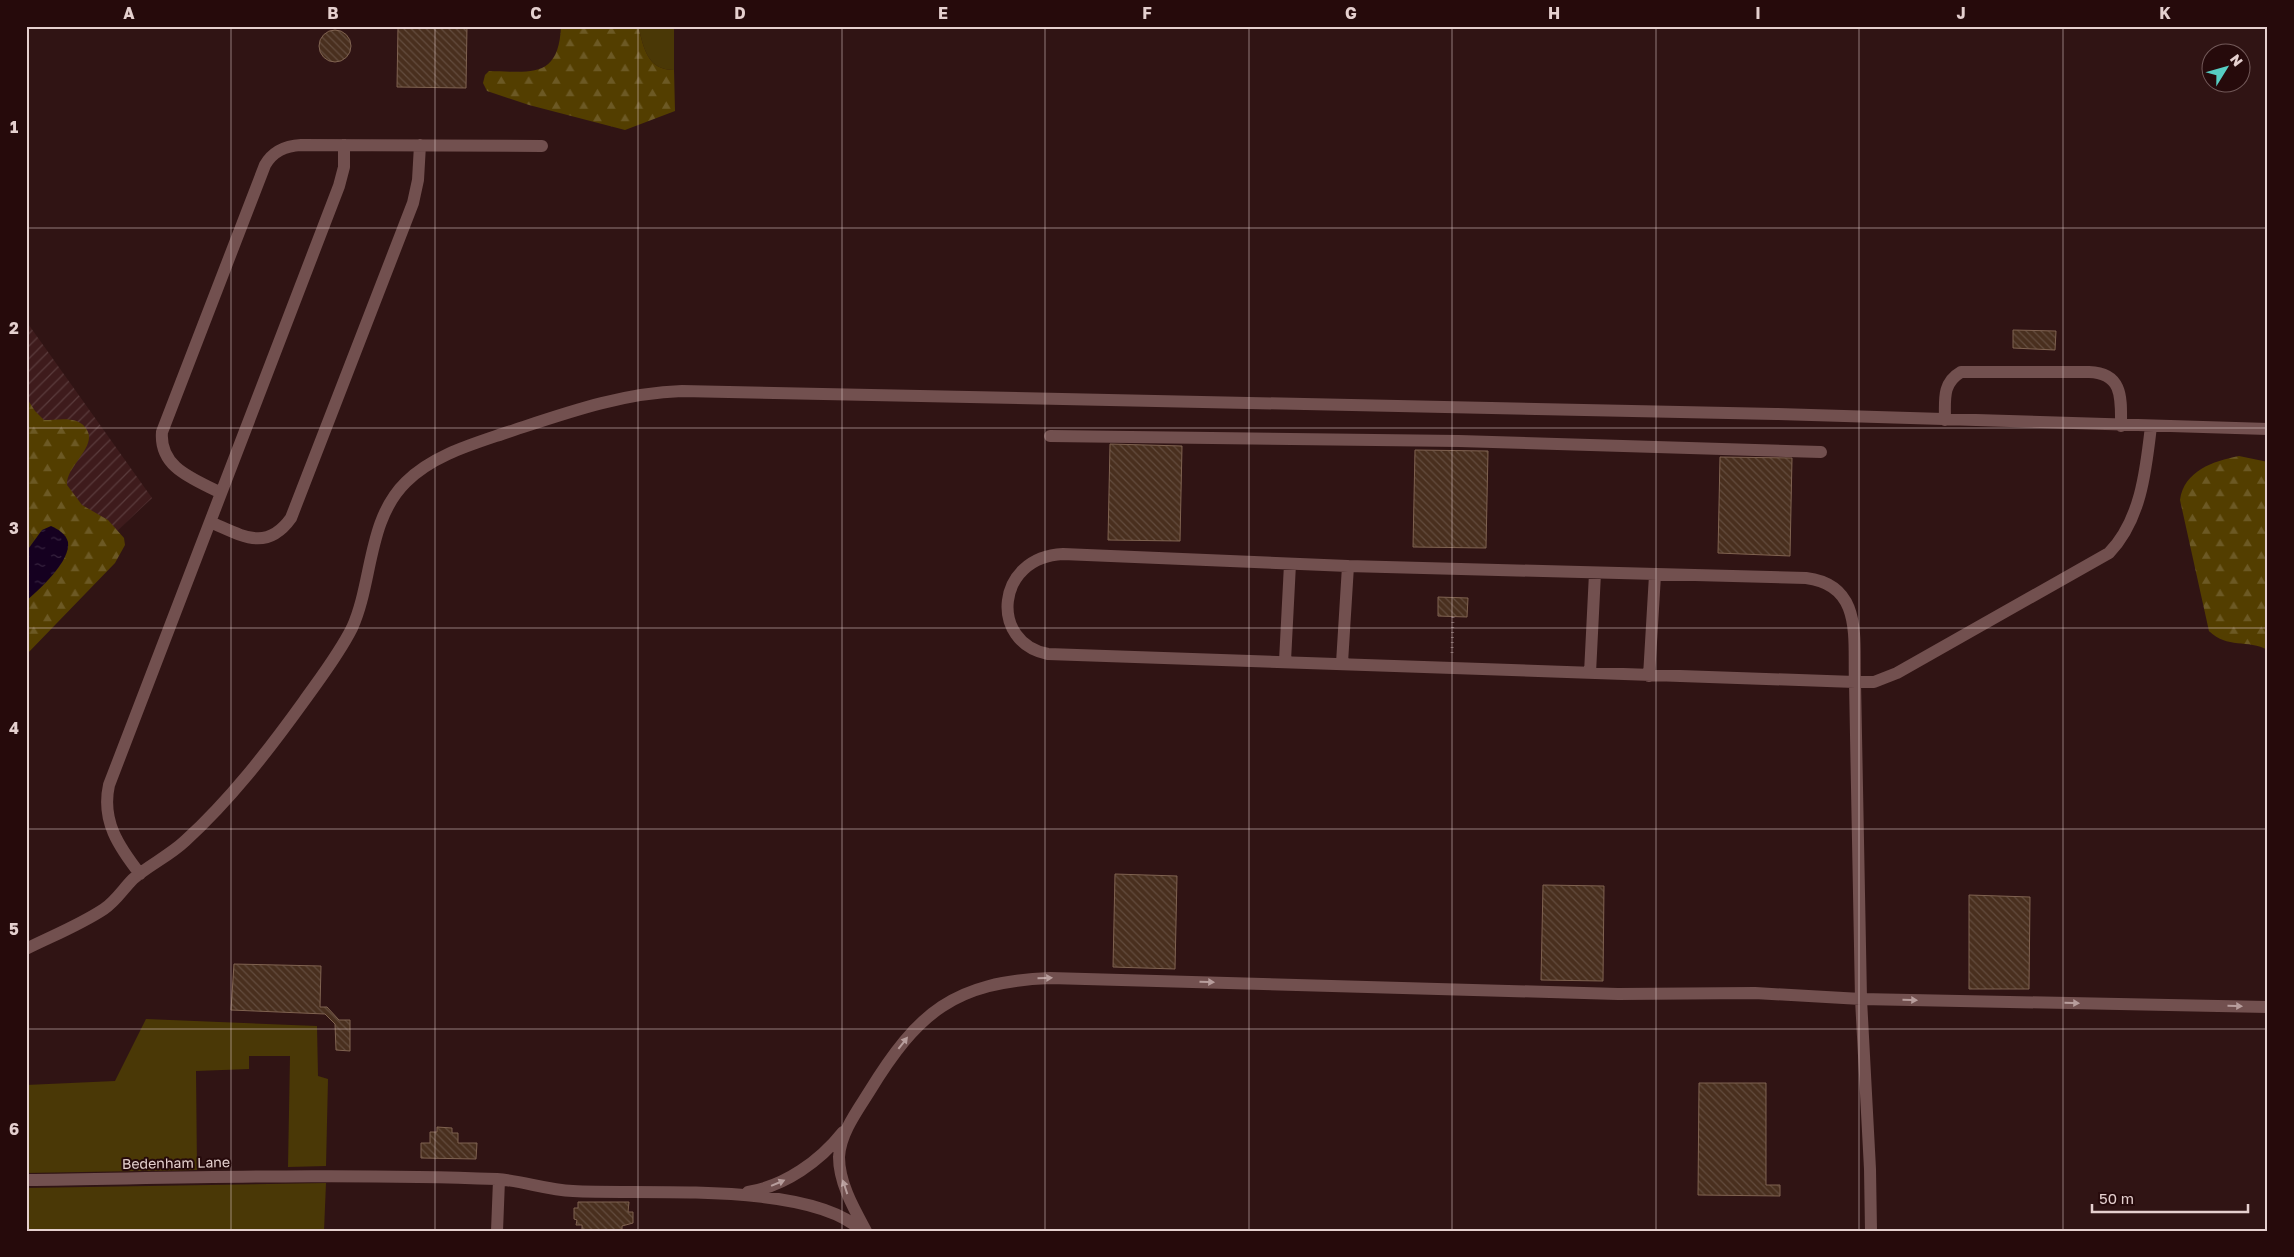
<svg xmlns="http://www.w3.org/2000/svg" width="2294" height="1257" font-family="'Golos Text',sans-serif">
	<defs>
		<pattern id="industrial-furrows" width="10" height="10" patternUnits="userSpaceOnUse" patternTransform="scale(1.25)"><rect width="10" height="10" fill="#3e1b1c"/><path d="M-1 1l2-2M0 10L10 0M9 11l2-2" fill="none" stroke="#5a3b3c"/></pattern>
		<pattern id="forest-firs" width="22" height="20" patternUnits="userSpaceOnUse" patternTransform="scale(1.25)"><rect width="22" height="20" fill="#533e00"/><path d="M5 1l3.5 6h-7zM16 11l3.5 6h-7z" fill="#6c5924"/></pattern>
		<pattern id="water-ripples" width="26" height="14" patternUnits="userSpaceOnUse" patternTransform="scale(1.25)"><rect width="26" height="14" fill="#150020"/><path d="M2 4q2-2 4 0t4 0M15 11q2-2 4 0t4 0" fill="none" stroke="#37243f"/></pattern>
		<pattern id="building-back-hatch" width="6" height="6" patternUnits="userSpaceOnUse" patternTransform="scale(1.25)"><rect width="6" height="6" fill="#492f1e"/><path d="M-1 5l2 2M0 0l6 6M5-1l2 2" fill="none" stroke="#634c3e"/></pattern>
	</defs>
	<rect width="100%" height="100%" fill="#301414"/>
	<path fill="url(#industrial-furrows)" d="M26 321 152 498 26 617Z"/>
	<path fill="#4a3806" d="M638 26H674V70C647 70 644 48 638 26Z
		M26 526 36 542 26 552Z
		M146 1019 317 1026 318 1076 328 1079 326 1166 288 1167 290 1056H249V1069L196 1071 197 1170 26 1173V1085L115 1081Z
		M326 1183 324 1231H26V1188Z"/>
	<path fill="url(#forest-firs)" d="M561 26H638C644 48 647 70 674 70L675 111 625 130 529 105 487 91 483 83 485 75 489 71C531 72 559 79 561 26Z
		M26 397 35 411 44 420C59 420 79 415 87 430 97 447 66 466 67 485L82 505 108 520 124 538 125 545 115 563 26 655V601L59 567 67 550 38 536 36 542 26 526Z
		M2239 456 2268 462V650C2248 639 2227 649 2209 631L2180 500C2184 471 2213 461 2239 456Z"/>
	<path fill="url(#water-ripples)" d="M51 526C58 529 66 534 68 542 71 561 39 590 26 601V552L42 530Z"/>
	<path fill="url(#building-back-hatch)" stroke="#7f6250" d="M398 26H467L466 88 397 87Z
		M319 46a16 16 0 1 1 32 0a16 16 0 1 1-32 0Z
		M2013 330 2056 331 2055 350 2013 348Z
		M1110 444 1182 446 1180 541 1108 540Z
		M1415 450 1488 451 1486 548 1413 547Z
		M1720 457 1792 458 1790 556 1718 553Z
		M1438 597 1468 598 1467 617 1438 616Z
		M1115 874 1177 876 1175 969 1113 967Z
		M1543 885 1604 886 1603 981 1541 980Z
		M1969 895 2030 897 2029 989H1969Z
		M234 964 321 966 320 1007H327L339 1020H350V1051L336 1050 335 1024 325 1014 231 1010Z
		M1699 1083H1766V1185H1780V1196L1698 1195Z
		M437 1127 452 1128V1133H458V1143H477L476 1159 421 1158V1143H430V1132H437Z
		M578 1202H629L628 1212H633V1223L622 1226V1231H582V1225H576L577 1220 574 1219V1208H578Z"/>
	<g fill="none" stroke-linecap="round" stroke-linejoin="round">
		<path stroke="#745b5b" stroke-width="3" stroke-dasharray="1 4" stroke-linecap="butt" d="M1452 653 1453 617"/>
		<path stroke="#72504f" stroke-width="12" d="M1945 420C1945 400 1942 383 1961 372H2089C2124 373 2121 400 2121 426
			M1050 436 1459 441 1821 452
			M221 493C194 479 159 468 162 432L265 165C273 151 285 146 301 145L542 146
			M210 522C241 535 266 553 291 518L413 203 418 180 420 145
			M1285 661 1290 564
			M1342 663 1348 566
			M1590 673 1595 573
			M1649 676 1655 575
			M140 874C119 847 101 821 109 785L339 186 344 167V145
			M26 949C52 936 80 925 104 909 116 901 123 889 133 879 149 865 169 856 185 841 230 800 268 751 304 701 321 677 339 654 352 628 373 582 367 520 406 482 433 455 473 444 508 432 566 413 621 393 682 391L1776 414 2268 429
			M26 1180C183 1178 340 1173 497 1179 523 1181 547 1190 573 1191 645 1195 810 1181 862 1231
			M748 1192C785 1186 820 1161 843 1132
			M497 1231 499 1180
			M866 1231C854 1209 839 1183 839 1157 840 1134 857 1111 869 1092 918 1012 954 982 1050 978L1618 994 1755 993 1861 999 2268 1007
			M1871 1231 1870 1169 1861 999 1855 682C1853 640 1864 585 1806 578L1348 566 1063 554C995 557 989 643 1048 654L1855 682H1874L1897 673 2109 553C2141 520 2146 470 2151 426"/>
	</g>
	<defs><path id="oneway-solid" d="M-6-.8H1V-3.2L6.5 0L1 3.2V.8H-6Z" transform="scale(1.25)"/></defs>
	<g fill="#b79d9c">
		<use href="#oneway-solid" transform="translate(1045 978) rotate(-2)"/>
		<use href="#oneway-solid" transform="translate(1207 982) rotate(2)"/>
		<use href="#oneway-solid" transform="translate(1910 1000) rotate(1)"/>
		<use href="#oneway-solid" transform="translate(2072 1003) rotate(1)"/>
		<use href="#oneway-solid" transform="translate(2235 1006) rotate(1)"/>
		<use href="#oneway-solid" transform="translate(903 1043) rotate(-52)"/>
		<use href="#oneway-solid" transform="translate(778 1183) rotate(-23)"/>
		<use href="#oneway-solid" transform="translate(845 1187) rotate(-108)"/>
	</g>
	<path fill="none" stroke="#e5d0cf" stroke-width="1" stroke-opacity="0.55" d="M231 26V1231M435 26V1231M638 26V1231M842 26V1231M1045 26V1231M1249 26V1231M1452 26V1231M1656 26V1231M1859 26V1231M2063 26V1231M26 228H2268M26 428H2268M26 628H2268M26 829H2268M26 1029H2268"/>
	<g text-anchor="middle" stroke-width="4" stroke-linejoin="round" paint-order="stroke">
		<g font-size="14" fill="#e5d0cf" stroke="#260a0b">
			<text transform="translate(176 1163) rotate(-1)" y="5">Bedenham Lane</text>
		</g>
	</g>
	<rect width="2294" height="1257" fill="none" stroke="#260a0b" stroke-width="55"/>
	<g transform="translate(2226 68) rotate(53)"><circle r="24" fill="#260a0b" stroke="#725959"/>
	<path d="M0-4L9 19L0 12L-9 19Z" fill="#56cec3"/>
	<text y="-8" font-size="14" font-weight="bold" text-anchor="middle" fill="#e5d0cf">N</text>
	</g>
	<path d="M2092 1204v8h156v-8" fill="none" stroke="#e5d0cf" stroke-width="2.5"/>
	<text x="2099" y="1204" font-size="15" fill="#e5d0cf" stroke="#260a0b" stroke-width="4" paint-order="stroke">50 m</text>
	<rect x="28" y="28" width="2238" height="1202" fill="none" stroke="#e5d0cf" stroke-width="2"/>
	<g font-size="16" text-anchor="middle" font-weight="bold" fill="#e5d0cf">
		<text x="129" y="19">A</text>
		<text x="333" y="19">B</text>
		<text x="536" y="19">C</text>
		<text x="740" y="19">D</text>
		<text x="943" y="19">E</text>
		<text x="1147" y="19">F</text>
		<text x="1351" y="19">G</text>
		<text x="1554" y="19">H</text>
		<text x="1758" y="19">I</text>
		<text x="1961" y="19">J</text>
		<text x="2165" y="19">K</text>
		<text x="14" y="133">1</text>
		<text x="14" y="334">2</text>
		<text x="14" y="534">3</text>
		<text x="14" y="734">4</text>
		<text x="14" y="935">5</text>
		<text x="14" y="1135">6</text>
	</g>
</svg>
